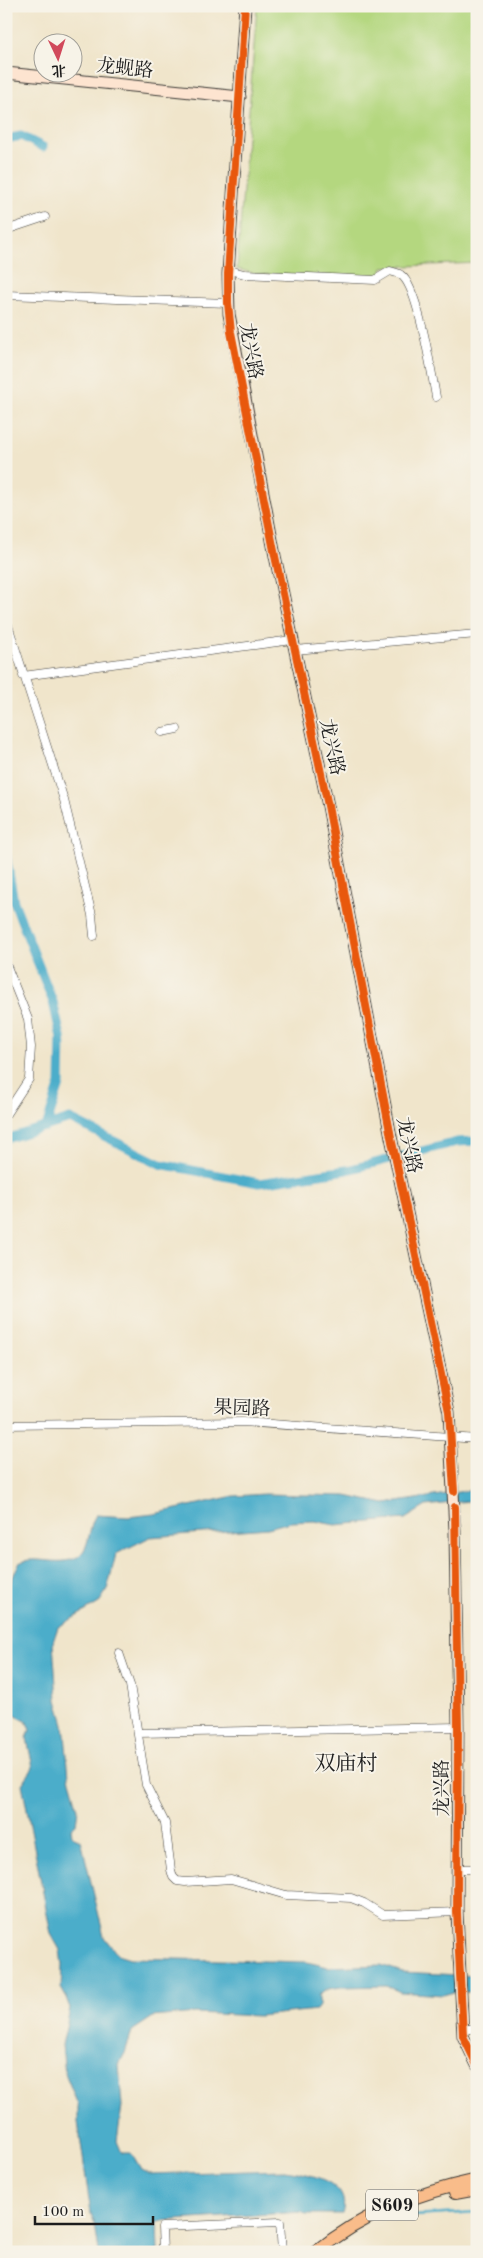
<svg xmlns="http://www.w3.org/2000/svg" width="483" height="2258" font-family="'Old Standard TT','Noto Serif SC',serif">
	<rect width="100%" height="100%" fill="#f7f3e8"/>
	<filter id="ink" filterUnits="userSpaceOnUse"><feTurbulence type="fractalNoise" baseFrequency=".02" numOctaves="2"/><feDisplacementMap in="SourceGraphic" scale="10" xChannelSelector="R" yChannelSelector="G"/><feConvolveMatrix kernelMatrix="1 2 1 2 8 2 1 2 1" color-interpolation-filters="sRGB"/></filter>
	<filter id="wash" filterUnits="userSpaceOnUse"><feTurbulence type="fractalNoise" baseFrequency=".0096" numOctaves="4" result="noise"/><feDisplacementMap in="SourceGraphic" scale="20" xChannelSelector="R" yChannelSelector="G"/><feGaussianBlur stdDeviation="1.12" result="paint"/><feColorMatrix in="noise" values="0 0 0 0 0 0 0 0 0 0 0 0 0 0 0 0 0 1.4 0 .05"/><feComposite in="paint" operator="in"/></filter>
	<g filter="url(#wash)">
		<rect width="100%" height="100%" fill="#f0e5cb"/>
		<path fill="#b4d77f" stroke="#687a4e" d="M257 6H477V263L383 267 379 279 256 274 237 269Z"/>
		<path fill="#4badca" stroke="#346473" d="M477 1489V1500L426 1506 405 1519 335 1525 315 1521 290 1522 268 1528 150 1537 116 1554 107 1590 99 1603 58 1627 53 1642 57 1700 64 1724 69 1777 78 1809 76 1824 71 1828 72 1836 81 1840 104 1937 117 1954 130 1958 307 1962 328 1967 381 1965 402 1972 477 1976V1992H454L443 1995 400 1992 387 1986 341 1987 328 1989 319 1995V2006L316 2010 258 2016 195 2013 153 2017 132 2031 125 2053 119 2064 122 2106 117 2141 122 2153H131L141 2170 149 2174 284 2170C308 2173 353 2182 342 2214H306L302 2212 160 2221 157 2223 158 2252H99L95 2224 91 2214 78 2122V2105L65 2073 62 2045 70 2009 66 1997 61 1988 62 1965 60 1950 51 1934 22 1784 33 1768 27 1738 30 1729 26 1721 14 1715 6 1678V1593L19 1563C37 1554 63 1569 80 1555 91 1545 88 1526 96 1515L128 1517 154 1514 234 1496 265 1494 346 1496 385 1504Z"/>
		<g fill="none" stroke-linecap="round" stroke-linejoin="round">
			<path stroke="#4badca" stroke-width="2.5" d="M413 2216 477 2212"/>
			<path stroke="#4badca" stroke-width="9" d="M6 139 21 136 43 147
				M6 855 14 902 53 1002 61 1037 60 1084 46 1127
				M6 1139 70 1119 160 1164 259 1183 347 1170 457 1142 477 1141"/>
		</g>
	</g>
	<g filter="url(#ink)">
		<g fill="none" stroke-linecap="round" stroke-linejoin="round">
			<g stroke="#3c3a36" stroke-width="9">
				<path id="street" d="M6 230 45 217
					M229 270 244 274 375 280 390 271C393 272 399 273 401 275 418 286 432 375 436 397
					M6 295 228 303
					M6 619 64 800 92 915 94 936
					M295 650 477 634
					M23 676 292 640
					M162 732 177 729
					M6 964 28 1019 31 1047 29 1079 6 1114
					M6 1425 243 1422 477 1439
					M119 1653 130 1685 146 1785 165 1823 171 1870 173 1877 177 1881 185 1882 231 1879 286 1895 351 1898 364 1903 383 1915 457 1912
					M138 1733 458 1727
					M457 1869H477
					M462 2030 477 2028
					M163 2252 162 2227 280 2222 282 2252"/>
			</g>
			<g stroke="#3c3a36" stroke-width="13">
				<path id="secondary" d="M245 6 228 274 229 314 275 556 328 806 391 1137 449 1412 455 1531 458 1727 457 1912 463 2036 477 2065
					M6 73 240 97"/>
			</g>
			<g stroke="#3c3a36" stroke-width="14">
				<path id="primary" d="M455 2193 477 2189
					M316 2252C364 2213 417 2193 477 2180"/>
			</g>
			<use href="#street" stroke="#fff" stroke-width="8"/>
			<use href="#secondary" stroke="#fde4d0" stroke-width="11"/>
			<use href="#primary" stroke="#f9bc8a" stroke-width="12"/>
			<g stroke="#f7f3e8" stroke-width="11">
				<path id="cycleway" d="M245 6 228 274V303L231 332 275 556 328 806 391 1137 449 1412 454 1491
					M455 1507 458 1727 457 1912 463 2036 477 2065"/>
			</g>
			<use href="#cycleway" stroke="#e8590c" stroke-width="8"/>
		</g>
	</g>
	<g text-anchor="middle" stroke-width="4" stroke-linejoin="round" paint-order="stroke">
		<rect fill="#f7f3e8" stroke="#5e5c59" stroke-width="1" x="366" y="2189.5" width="52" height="31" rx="4"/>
		<g font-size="18" font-weight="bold" fill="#1c1c1c">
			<text x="392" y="2211">S609</text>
		</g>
		<g font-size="19" fill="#1c1c1c" stroke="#f7f3e8">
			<text transform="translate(125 67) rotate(6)" y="7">龙蚬路</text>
			<text transform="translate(252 351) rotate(80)" y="7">龙兴路</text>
			<text transform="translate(333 747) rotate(78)" y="7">龙兴路</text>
			<text transform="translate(410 1145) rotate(78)" y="7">龙兴路</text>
			<text transform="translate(242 1407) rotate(2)" y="7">果园路</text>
			<text transform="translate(441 1788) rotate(-90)" y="7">龙兴路</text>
		</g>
		<g font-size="21" fill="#1c1c1c" stroke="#f7f3e8">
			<text x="346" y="1770">双庙村</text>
		</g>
	</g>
	<rect width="483" height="2258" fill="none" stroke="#f7f3e8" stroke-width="25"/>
	<g transform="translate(58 58) rotate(176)"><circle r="24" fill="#f7f3e8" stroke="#9f9d96"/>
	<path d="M0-4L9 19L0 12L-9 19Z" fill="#d1495b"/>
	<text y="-8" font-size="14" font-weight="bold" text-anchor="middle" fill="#1c1c1c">北</text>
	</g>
	<path d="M35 2216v8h118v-8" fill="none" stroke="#1c1c1c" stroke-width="2.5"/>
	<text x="42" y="2216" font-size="15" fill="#1c1c1c" stroke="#f7f3e8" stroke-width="4" paint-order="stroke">100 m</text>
</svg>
